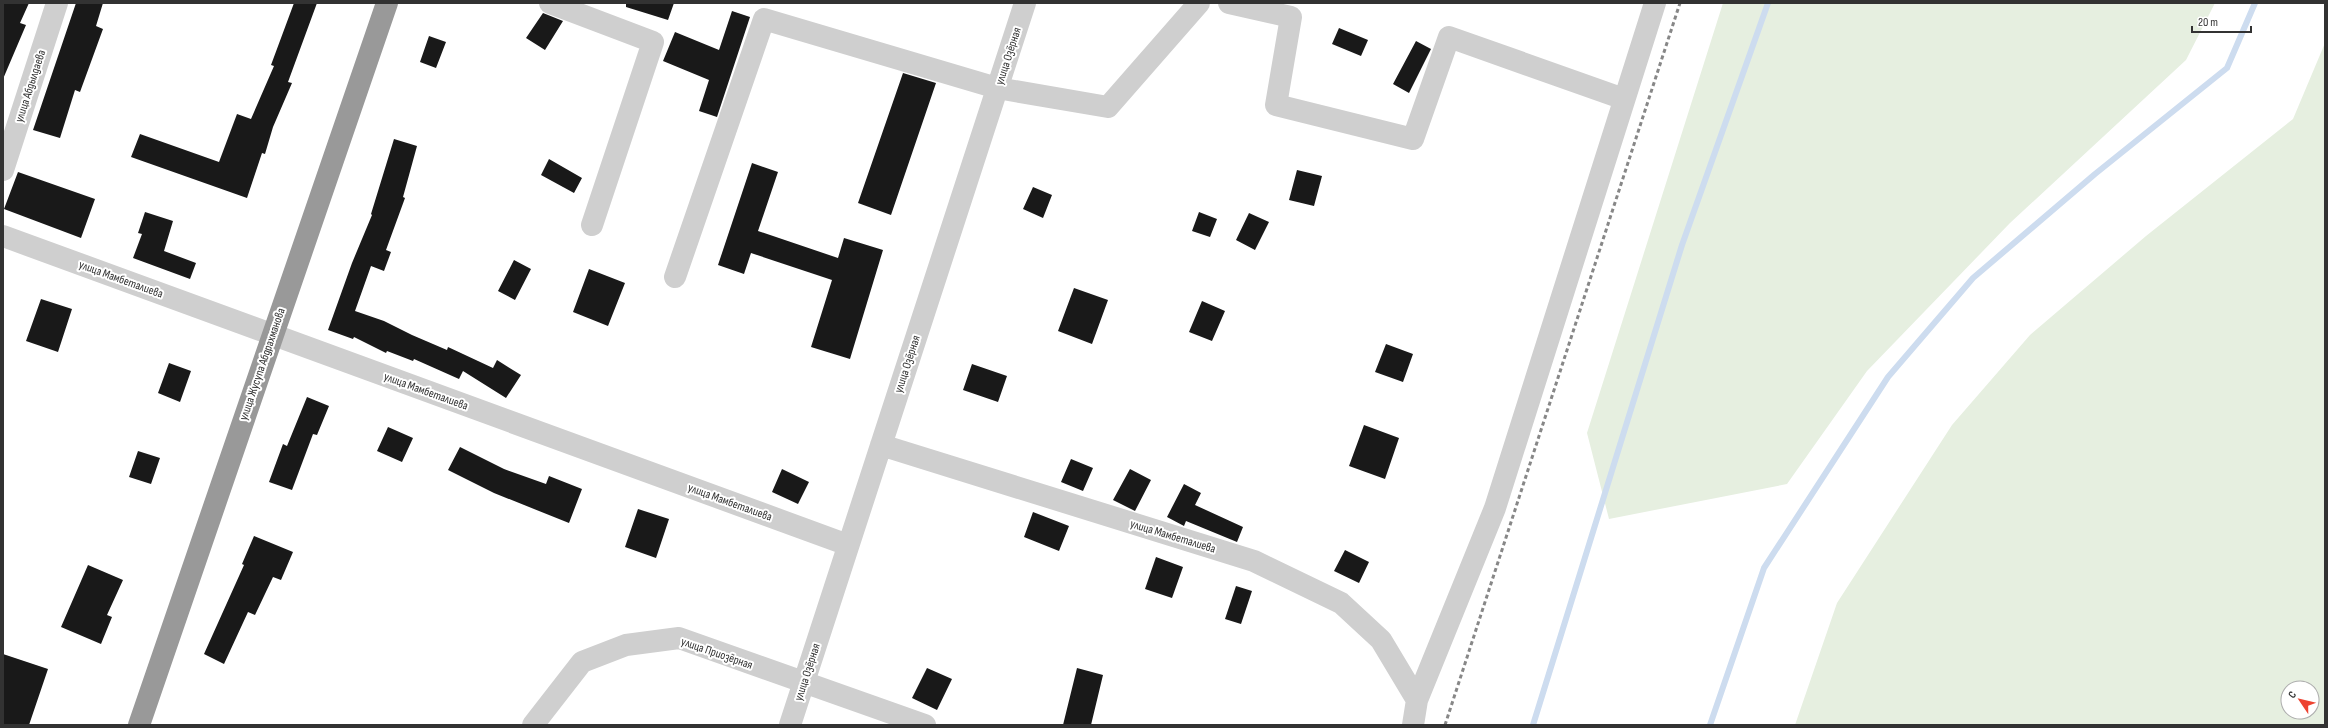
<svg xmlns="http://www.w3.org/2000/svg" width="2328" height="728" font-family="'Sofia Sans Condensed',sans-serif">
	<rect width="100%" height="100%" fill="#fff"/>
	<path fill="#e6efe0" fill-rule="evenodd" d="M1723 3H2215L2186 60 2010 223 1867 371 1787 484 1609 519 1587 433Z
		M2325 43V725H1795L1837 603 1952 425 2030 335 2146 236 2293 119ZM2288 688H2312V712H2288Z"/>
	<g fill="none" stroke-linecap="round" stroke-linejoin="round">
		<path stroke="#cddcef" stroke-width="6" d="M1533 725 1682 245 1768 3
			M1710 725 1764 568 1888 377 1973 278 2095 174 2227 68 2255 3"/>
	</g>
	<path fill="#191919" d="M3 3H29L20 23 26 25 3 79Z
		M76 3H103L96 26 103 29 80 92 75 90 60 138 33 130Z
		M294 3H317L288 82 292 83 273 127 265 154 262 153 247 198 131 157 140 134 219 162 237 114 251 119 274 66 271 65Z
		M626 3H674L668 20 626 7Z
		M732 11 750 17 717 117 699 111 709 80 663 61 675 32 719 50Z
		M543 13 563 21 545 50 526 38Z
		M1339 28 1368 40 1361 56 1332 44Z
		M429 36 446 42 436 68 420 62Z
		M1416 41 1431 49 1409 93 1393 84Z
		M903 73 936 83 891 215 858 203Z
		M394 139 417 146 403 197 405 198 386 250 391 252 384 271 371 266 355 311 384 321 412 335 447 350 448 347 493 368 497 360 521 375 506 398 463 371 459 379 414 359 413 361 387 351 386 353 354 337 353 339 328 330 352 263 372 215 371 214Z
		M549 159 582 178 574 193 541 175Z
		M752 163 778 172 758 231 838 258 844 238 883 250 850 359 811 347 832 280 751 253 744 274 718 265Z
		M1297 170 1322 176 1314 206 1289 200Z
		M18 172 95 199 81 238 4 209Z
		M1033 187 1052 195 1043 218 1023 209Z
		M145 212 173 221 164 251 196 263 190 279 133 258 142 234 138 233Z
		M1199 212 1217 219 1210 237 1192 231Z
		M1249 213 1269 222 1255 250 1236 240Z
		M514 260 531 269 515 300 498 291Z
		M589 269 625 283 608 326 573 312Z
		M1074 288 1108 300 1092 344 1058 331Z
		M41 299 72 309 58 352 26 341Z
		M1202 301 1225 311 1212 341 1189 332Z
		M1386 344 1413 354 1403 382 1375 372Z
		M169 363 191 371 180 402 158 393Z
		M972 364 1007 376 998 402 963 390Z
		M307 397 329 406 317 435 313 434 292 490 269 482 283 444 287 446Z
		M1364 425 1399 438 1385 479 1349 466Z
		M388 427 413 438 402 462 377 451Z
		M460 447 504 469 546 484 549 476 582 489 569 523 494 493 448 470Z
		M138 451 160 458 151 484 129 477Z
		M1071 459 1093 468 1083 491 1061 482Z
		M782 469 809 482 798 504 772 492Z
		M1130 469 1151 480 1135 511 1113 500Z
		M1184 484 1201 493 1195 505 1243 527 1237 542 1186 521 1184 526 1167 517Z
		M638 509 669 519 656 558 625 547Z
		M1033 512 1069 526 1059 551 1024 537Z
		M254 536 293 552 281 580 273 577 255 615 248 612 224 664 204 654 244 565 242 564Z
		M1345 550 1369 562 1359 583 1334 571Z
		M1156 557 1183 567 1172 598 1145 589Z
		M88 565 123 580 107 615 112 617 101 644 61 627Z
		M1236 586 1252 591 1241 624 1225 619Z
		M3 654 48 669 29 725H3Z
		M927 668 952 679 937 710 912 698Z
		M1077 668 1103 675 1091 725H1063Z"/>
	<g fill="none" stroke-linecap="round" stroke-linejoin="round">
		<path stroke="#cfcfcf" stroke-width="22" d="M550 3 653 42 592 225
			M1229 3 1291 17 1276 105 1413 139 1449 37 1624 99
			M3 170 57 3
			M3 236 848 545
			M675 277 764 19 997 88 1108 107 1199 3
			M881 445 1254 561 1341 603 1381 640 1417 700
			M533 725 582 662 626 645 679 638 925 725
			M790 725 1025 3
			M1413 725 1417 700 1495 508 1655 3"/>
		<path stroke="#999" stroke-width="22" d="M139 725 387 3"/>
		<path stroke="#878787" stroke-width="3" stroke-dasharray="4 3" stroke-linecap="butt" d="M1445 725 1680 3"/>
	</g>
	<g text-anchor="middle" stroke-width="4" stroke-linejoin="round" paint-order="stroke">
		<g font-size="12" fill="#323232" stroke="#fff">
			<text transform="translate(1008 56) rotate(-72)" y="4">улица Озёрная</text>
			<text transform="translate(30 86) rotate(-72)" y="4">улица Абдылдаева</text>
			<text transform="translate(121 279) rotate(20)" y="4">улица Мамбеталиева</text>
			<text transform="translate(262 364) rotate(-71)" y="4">улица Жусупа Абдрахманова</text>
			<text transform="translate(907 364) rotate(-72)" y="4">улица Озёрная</text>
			<text transform="translate(426 391) rotate(20)" y="4">улица Мамбеталиева</text>
			<text transform="translate(730 502) rotate(20)" y="4">улица Мамбеталиева</text>
			<text transform="translate(1173 536) rotate(17)" y="4">улица Мамбеталиева</text>
			<text transform="translate(717 653) rotate(19)" y="4">улица Приозёрная</text>
			<text transform="translate(807 672) rotate(-72)" y="4">улица Озёрная</text>
		</g>
	</g>
	<rect width="2328" height="728" fill="none" stroke="#323232" stroke-width="8"/>
	<g transform="translate(2300 700) rotate(305)"><circle r="19" fill="#ffffff" stroke="#adadad"/>
	<path d="M0-3L7 15L0 10L-7 15Z" fill="#ed4331"/>
	<text y="-6" font-size="11" font-weight="bold" text-anchor="middle" fill="#323232">С</text>
	</g>
	<path d="M2192 26v6h59v-6" fill="none" stroke="#323232" stroke-width="2"/>
	<text x="2198" y="26" font-size="12" fill="#323232" stroke="#ffffff" stroke-width="3" paint-order="stroke">20 m</text>
</svg>
